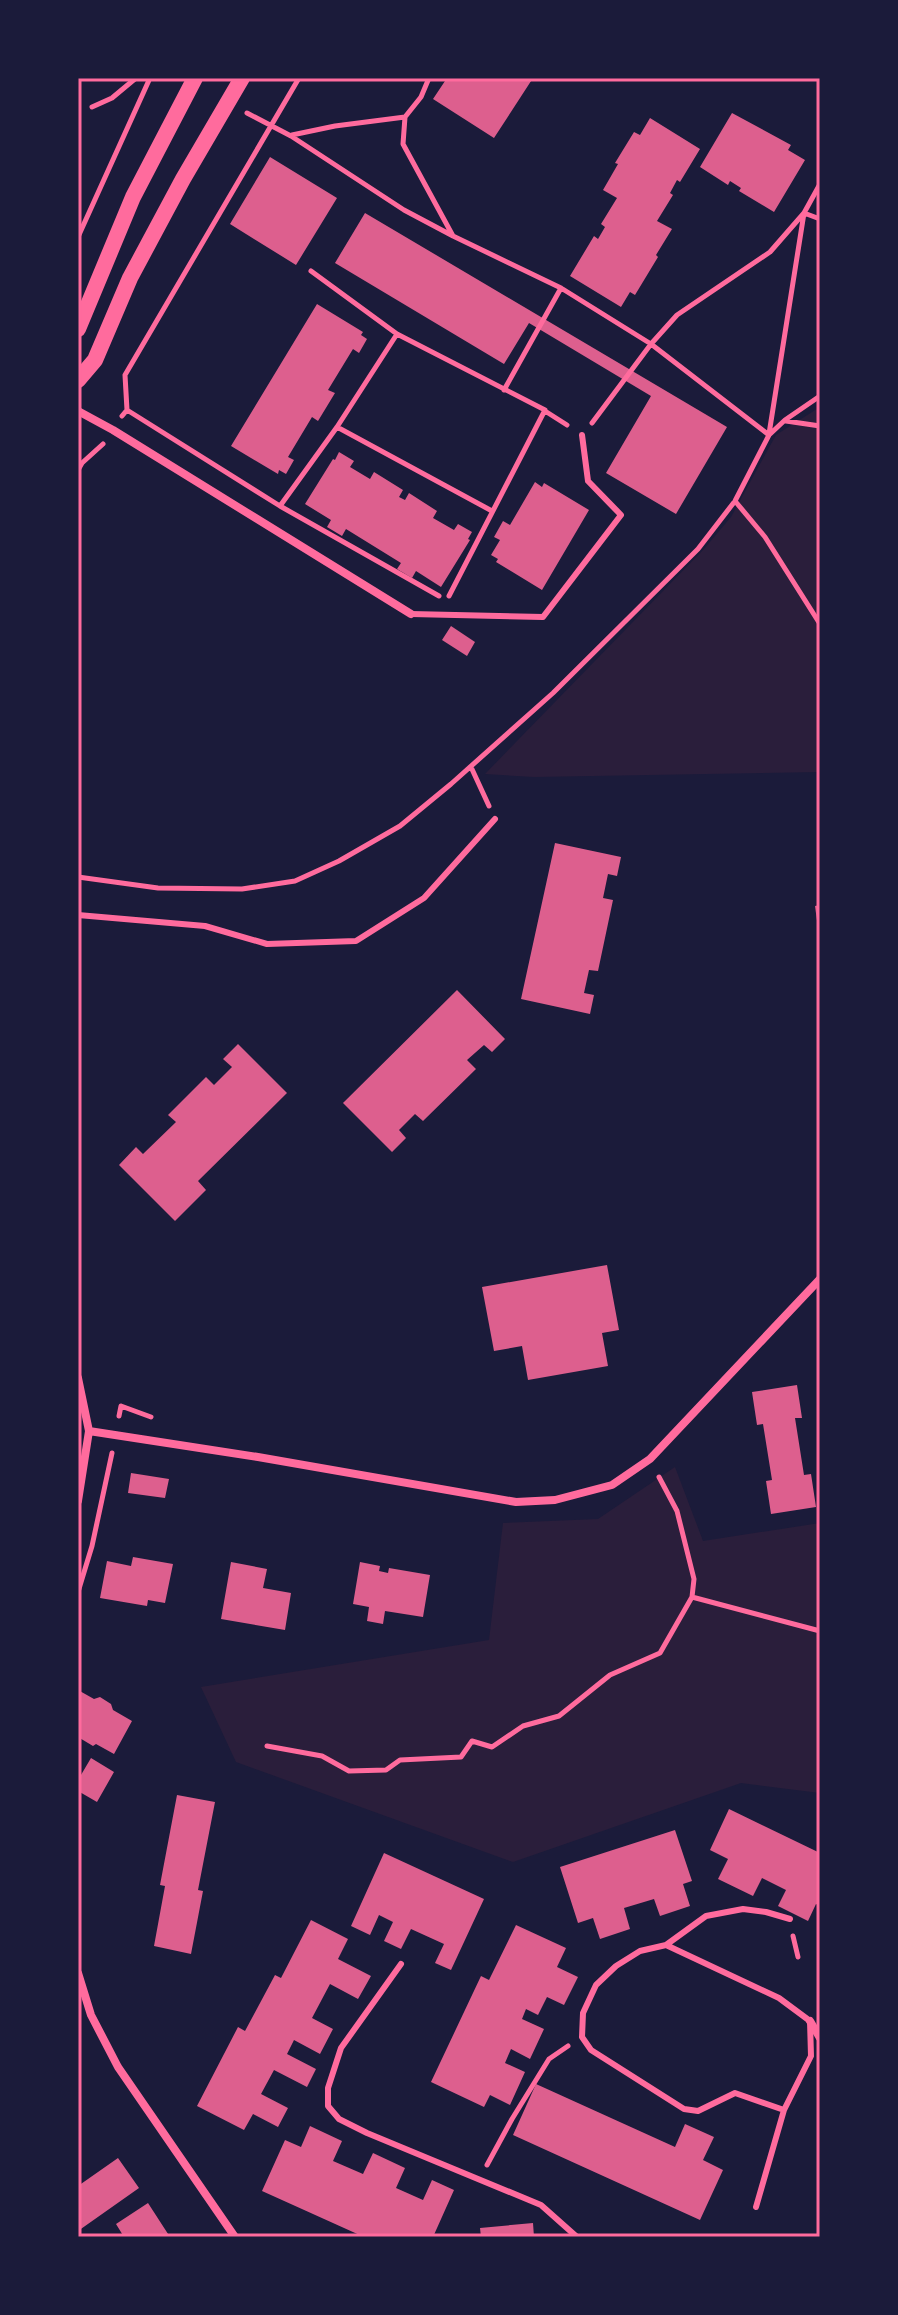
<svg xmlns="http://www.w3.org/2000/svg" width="898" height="2315" font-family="'Roboto Condensed',sans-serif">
	<rect width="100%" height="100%" fill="#1b1b3a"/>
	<path fill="#2a1e3b" d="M820 407V772L534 777 485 774 704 549 731 517 776 435Z
		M675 1467 703 1541 820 1523V1793L741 1783 513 1862 236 1762 201 1687 489 1640 503 1523 598 1519Z"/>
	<path fill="#dd5f8e" d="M447 78H533L494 138 433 99Z
		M732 113 791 145 788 150 805 160 774 212 739 191 741 188 730 181 728 185 700 167Z
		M650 118 700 149 680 182 677 180 670 193 673 195 657 221 672 229 656 255 658 257 635 295 630 292 621 307 570 276 594 236 598 239 605 227 601 224 617 198 603 190 618 164 615 163 634 132 640 135Z
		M270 157 337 198 296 265 230 224Z
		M365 213 727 427 676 514 606 473 651 396 529 323 504 364 335 263Z
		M317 304 363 332 361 335 367 339 359 353 353 349 328 390 335 393 318 421 312 417 288 457 294 460 286 474 279 470 278 474 231 446Z
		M339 452 354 461 350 467 370 479 374 472 403 490 399 497 405 500 409 493 437 511 433 518 454 530 458 524 472 532 468 539 470 540 441 587 416 571 412 578 397 569 401 563 346 529 342 536 327 527 331 520 305 504 333 459 335 460Z
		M535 482 542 487 544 483 589 510 542 590 496 562 498 559 491 555 500 540 494 537 503 521 510 525Z
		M451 626 475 642 467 656 442 640Z
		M555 843 621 857 617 876 608 874 603 898 613 900 598 971 589 970 584 993 594 995 590 1014 521 999Z
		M820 905V928H818L815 906Z
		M457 990 505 1039 492 1052 484 1045 467 1060 476 1069 423 1121 415 1114 399 1130 406 1138 392 1152 343 1103Z
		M238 1044 287 1093 198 1181 206 1190 175 1221 119 1165 136 1147 143 1154 176 1122 168 1115 206 1077 214 1085 232 1067 223 1059Z
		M607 1265 619 1330 602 1333 608 1366 528 1380 522 1346 494 1351 482 1287Z
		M797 1385 802 1418H795L804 1475 811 1474 816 1507 771 1514 766 1481 772 1480 763 1424 757 1425 752 1392Z
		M131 1473 169 1479 165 1498 128 1493Z
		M133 1557 173 1564 165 1603 148 1600 147 1606 100 1598 107 1561 131 1566Z
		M231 1562 267 1569 263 1588 291 1593 285 1630 221 1619Z
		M360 1562 380 1566 379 1571 388 1573 389 1568 430 1575 423 1617 385 1611 383 1624 367 1621 369 1607 353 1604Z
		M78 1690 94 1699 100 1697 111 1704 113 1710 132 1721 114 1754 96 1744 93 1746 78 1737Z
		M91 1758 114 1772 97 1802 78 1791V1780Z
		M177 1795 215 1802 198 1890 203 1891 191 1954 154 1946 165 1886 160 1885Z
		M729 1809 820 1853V1906L816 1904 808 1921 778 1906 786 1890 762 1878 753 1896 718 1879 728 1859 710 1850Z
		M675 1830 692 1881 683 1884 690 1906 660 1916 654 1899 624 1908 630 1929 600 1939 593 1918 578 1923 560 1867Z
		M384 1853 484 1899 451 1970 435 1963 444 1944 411 1929 401 1949 384 1941 393 1922 379 1915 370 1935 351 1926Z
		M311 1920 348 1939 338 1959 371 1976 358 1999 330 1984 312 2018 333 2029 320 2054 294 2040 287 2054 316 2069 307 2087 274 2070 261 2094 288 2108 278 2127 253 2114 244 2130 197 2106 238 2027 245 2031 275 1975 281 1978Z
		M516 1925 566 1948 557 1967 578 1977 564 2005 547 1997 538 2015 526 2009 522 2019 544 2029 530 2059 511 2049 505 2063 525 2072 510 2105 490 2095 484 2107 431 2082 481 1976 489 1980Z
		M536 2084 675 2147 685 2124 714 2137 703 2160 723 2170 700 2220 513 2135Z
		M310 2126 342 2141 333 2161 363 2174 373 2153 405 2168 396 2188 423 2200 432 2180 454 2190 433 2237H364L262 2191 285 2140 301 2147Z
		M118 2158 139 2188 78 2231V2186Z
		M148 2203 170 2237H124L116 2224Z
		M533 2223 534 2237H481L480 2228Z"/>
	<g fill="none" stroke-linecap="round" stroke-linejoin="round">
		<path stroke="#ff6b9d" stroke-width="5" d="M429 78 421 97 405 117 403 144 453 236
			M92 107 112 98 136 78
			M247 113 291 136 404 210 453 236 561 288 651 344 769 435
			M292 135 335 126 405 117
			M78 237 150 78
			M311 271 397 334
			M504 390 561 288
			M127 410 280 506 439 596
			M545 411 567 425
			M122 416 127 410 125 375 299 78
			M786 421 820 426
			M592 423 651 344 677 315 770 252 804 213 820 184
			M337 427 492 511
			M769 434 804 213 820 219
			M78 470 82 463 103 444
			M735 501 765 537 820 624
			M280 506 337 427 397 334 545 410 449 596
			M471 767 489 806
			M78 877 158 888 242 889 295 881 339 861 400 826 451 784 553 693 698 549 735 501 769 435 785 420 820 396
			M119 1416 121 1406 151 1417
			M659 1477 677 1511 694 1579 692 1597
			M78 1592 92 1546 112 1453
			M267 1746 322 1756 349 1771 386 1770 400 1760 461 1757 472 1741 492 1747 523 1726 559 1716 610 1675 660 1653 692 1597 820 1631
			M793 1936 798 1957
			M487 2165 512 2119 549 2059 568 2046"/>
		<path stroke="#ff6b9d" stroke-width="6" d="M411 614 543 617 621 515 588 481 582 435
			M78 915 205 926 267 944 356 941 424 898 495 819
			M666 1945 779 1998 810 2021 811 2056 784 2110
			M401 1964 341 2048 328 2088V2106L339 2119 367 2133 541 2205 577 2237
			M756 2207 784 2110 735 2093 698 2111 684 2109 591 2050 582 2037 583 2013 596 1985 616 1966 640 1951 666 1945 706 1916 743 1909 766 1912 790 1919"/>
		<path stroke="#ff6b9d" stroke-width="8" d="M78 411 113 430 411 614
			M78 1378 89 1431 78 1501
			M89 1431 258 1457 516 1502 555 1500 612 1485 650 1459 820 1279
			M78 1973 91 2015 118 2067 235 2237
			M810 2021 820 2038"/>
		<path stroke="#ff6b9d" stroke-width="16" d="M78 329 133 197 195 78
			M78 380 95 360 130 278 183 179 242 78"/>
	</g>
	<rect width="898" height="2315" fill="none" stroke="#1b1b3a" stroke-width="160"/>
	<rect x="80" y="80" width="738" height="2155" fill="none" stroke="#ff6b9d" stroke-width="3"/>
</svg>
